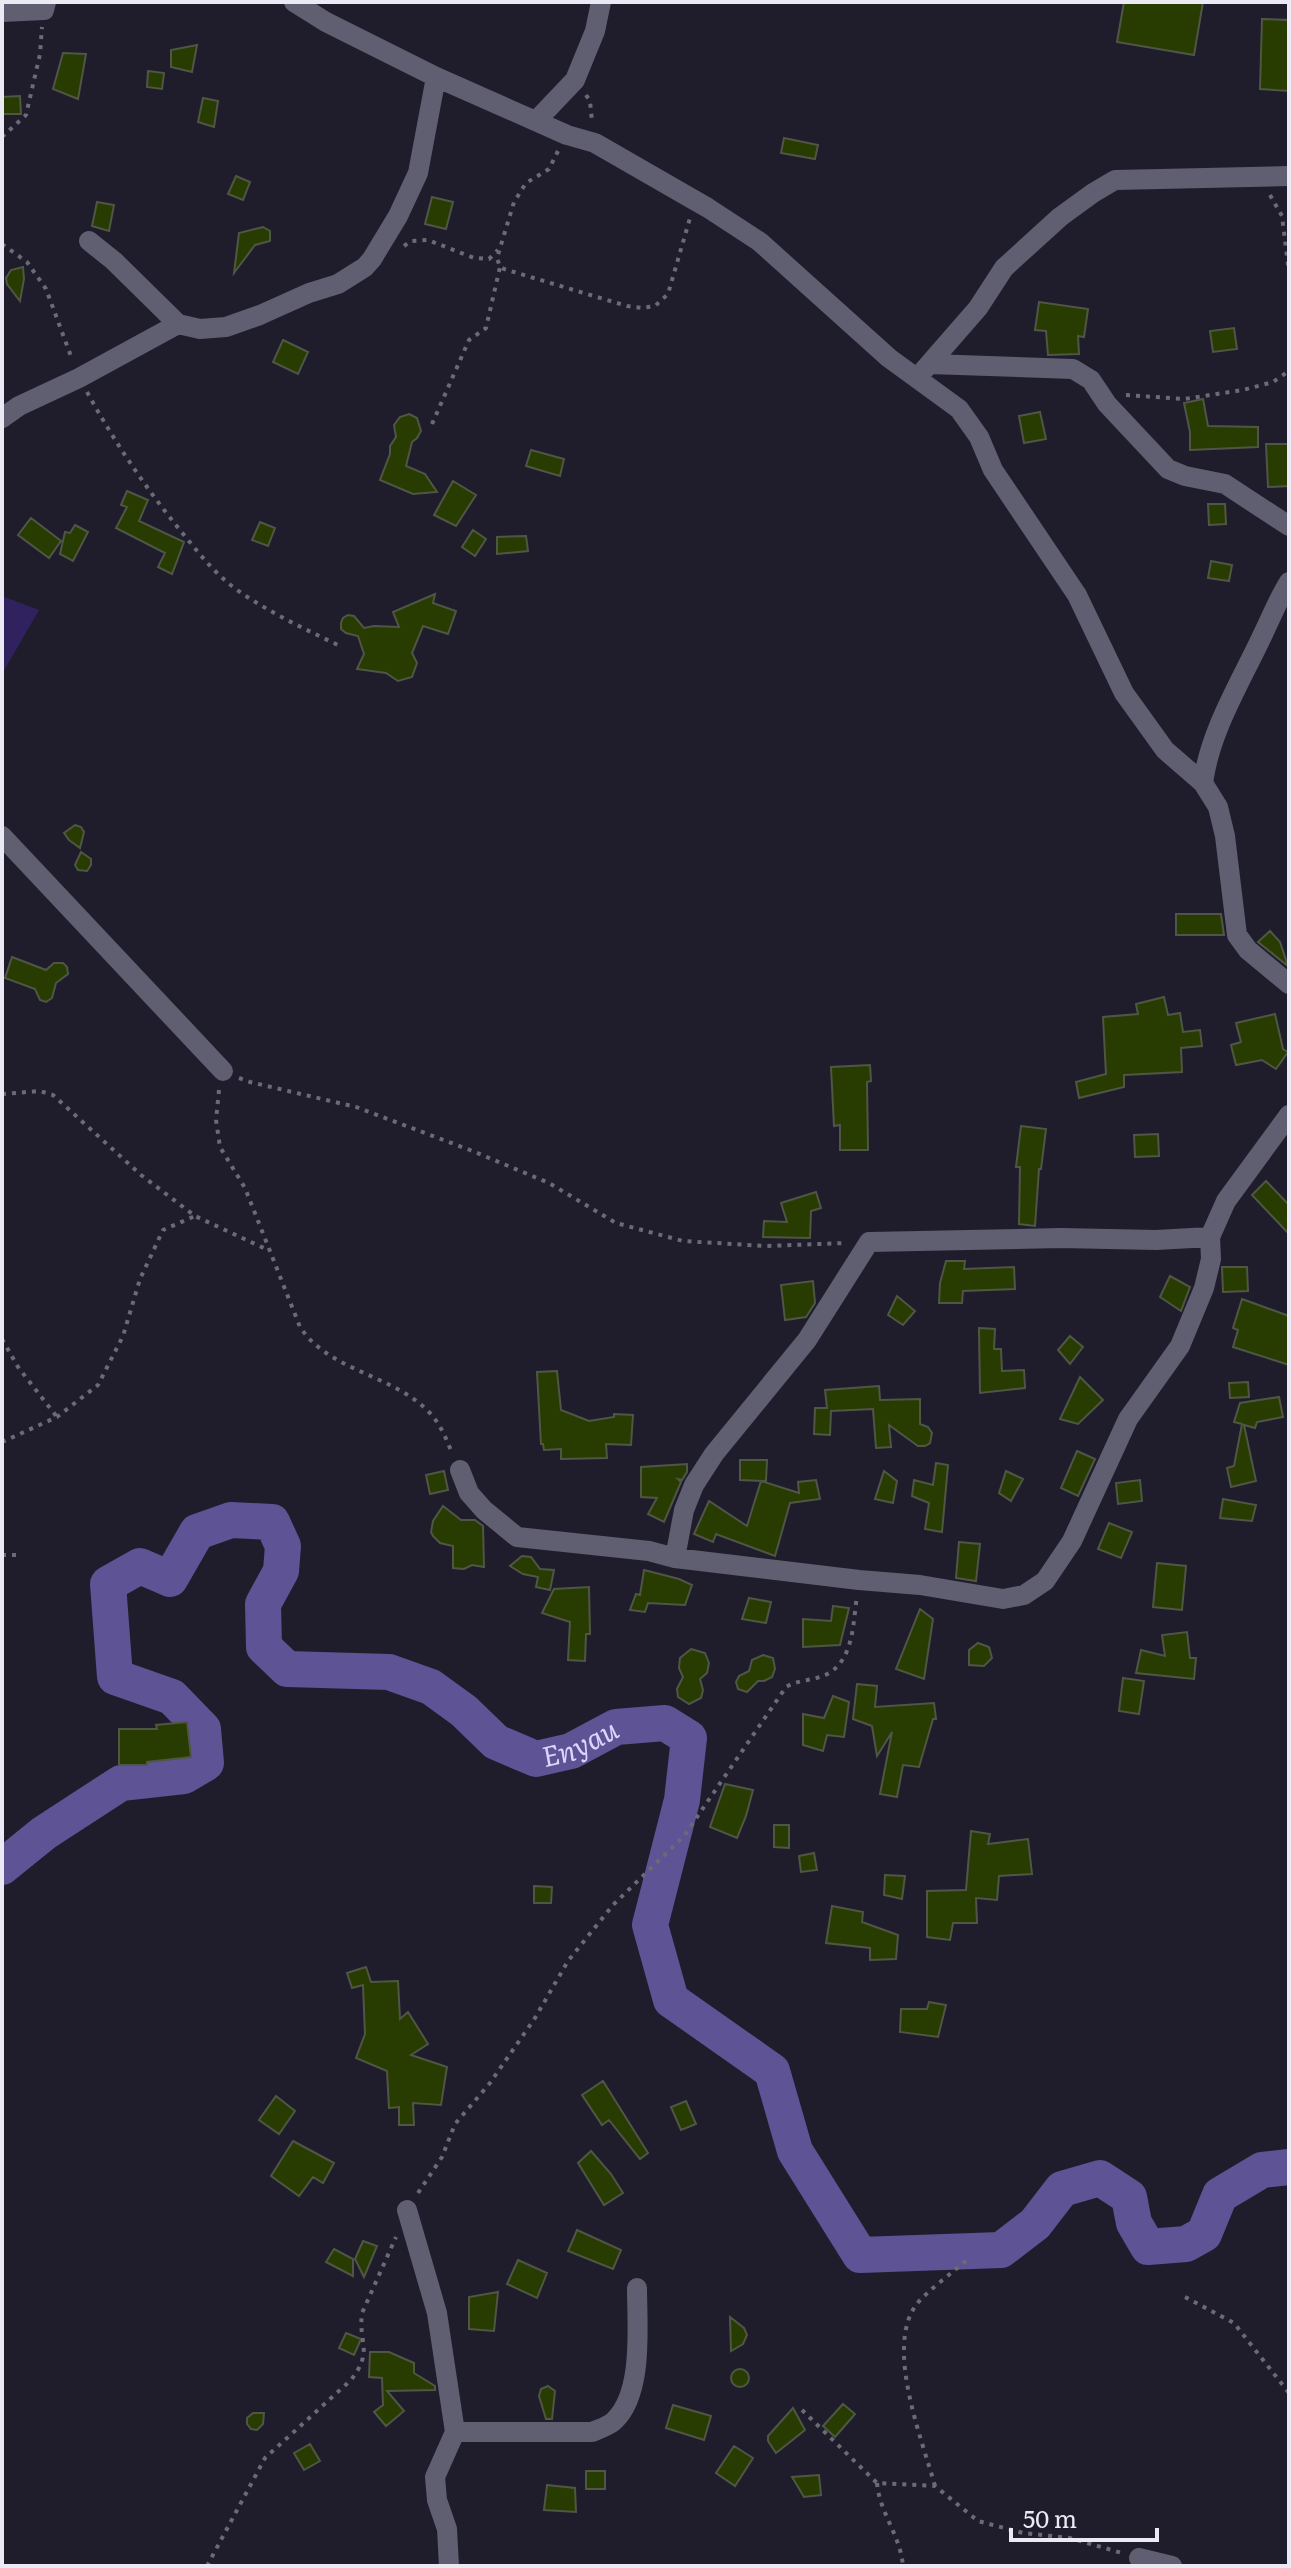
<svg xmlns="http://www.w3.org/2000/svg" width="1291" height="2568" font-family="Literata,serif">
	<rect width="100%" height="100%" fill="#1f1d2c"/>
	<path fill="#30225f" d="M2 596 39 610 2 674Z"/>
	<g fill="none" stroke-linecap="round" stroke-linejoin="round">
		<path stroke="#5e5395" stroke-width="36" id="s1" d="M2 1867 44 1833 121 1783 184 1776 206 1763 203 1729 172 1697 115 1677 108 1584 140 1566 170 1579 197 1532 231 1520 272 1522 283 1546 281 1571 263 1604 264 1647 287 1669 389 1672 431 1687 464 1711 496 1742 536 1759 571 1751 616 1727 665 1723 689 1738 682 1800 650 1925 671 2000 772 2071 795 2151 860 2255 1001 2250 1035 2224 1062 2189 1100 2178 1129 2197 1134 2223 1148 2247 1186 2244 1204 2234 1220 2195 1262 2170 1289 2167"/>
	</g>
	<path fill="#283b00" stroke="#4f5645" stroke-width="2" d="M1124 2H1203L1194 55 1117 42Z
		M1262 19 1289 20V91L1260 89Z
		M197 45 192 72 171 67V50Z
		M63 53 86 54 78 99 53 89Z
		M148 71 164 73 162 89 147 87Z
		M20 96 21 114H2V97Z
		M203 98 218 101 214 127 198 122Z
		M784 138 818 145 815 159 781 153Z
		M236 176 250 182 243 200 228 194Z
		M432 197 453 202 446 229 425 224Z
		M97 202 114 205 109 231 92 226Z
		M263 227 270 231V241L255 245 234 273 239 233Z
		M23 267 24 279 20 301 7 284 6 278 11 270Z
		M1039 302 1088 309 1084 337 1078 336 1079 354 1048 355 1046 331 1035 330Z
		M1234 328 1237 349 1213 352 1210 331Z
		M283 340 308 352 298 374 273 362Z
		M1203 399 1208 426 1258 427V447L1190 450V432L1184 403Z
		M1040 412 1046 439 1024 443 1019 416Z
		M409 414 417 418 421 431 417 438 412 442 406 466 425 474 437 492 413 494 380 480 390 454V446L396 437 394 425 400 417Z
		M1266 444H1289V486L1268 487Z
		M531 450 564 459 560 476 526 466Z
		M453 481 476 495 456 526 434 515Z
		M127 491 148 500 139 521 184 542 172 574 158 567 165 553 116 528 127 507 121 505Z
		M1208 504H1225L1226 524 1209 525Z
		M31 518 61 541 49 558 18 535Z
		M260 522 275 528 268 546 252 540Z
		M75 525 88 532 73 561 60 554 65 532 70 533Z
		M473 530 486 539 475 556 462 547Z
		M526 536 528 551 497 554V537Z
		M1211 561 1232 565 1229 581 1208 578Z
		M435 594 433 603 456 611 448 634 423 626 412 653 417 663 412 677 398 681 386 673 357 669 364 654 358 636 346 633 341 629V623L343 618 348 615 354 616 364 628 374 626 399 627 393 612Z
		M75 825 81 827 84 832 80 848 69 840 64 833Z
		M81 852 91 859V865L87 871 78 870 75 865Z
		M1176 914H1221L1224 935H1176Z
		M1270 931 1280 942 1288 966 1258 942Z
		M12 957 46 970 54 963H63L67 967 68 974 56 983 52 998 46 1002 40 1000 35 989 5 978Z
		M1164 997 1168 1015 1180 1013 1183 1032 1200 1030 1202 1046 1181 1048 1182 1072 1124 1075V1087L1079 1098 1076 1082 1106 1074 1103 1017 1138 1014 1136 1004Z
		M1275 1014 1283 1049 1288 1052 1276 1069 1262 1060 1236 1065 1231 1045 1241 1042 1236 1023Z
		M870 1065 871 1081 867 1082 868 1150H840V1125L834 1126 831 1067Z
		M1021 1126 1046 1129 1041 1169H1039L1035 1226 1019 1224 1020 1167H1016Z
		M1158 1134 1159 1156 1135 1157 1134 1135Z
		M1266 1181 1289 1205V1234L1252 1195Z
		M816 1192 821 1208 811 1211 810 1238 763 1237 764 1221 787 1222 781 1203Z
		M946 1261H965L964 1269 1014 1267 1015 1289 963 1291 962 1303H939L940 1283Z
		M1222 1267H1247L1248 1291 1223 1292Z
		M1170 1276 1190 1287 1181 1311 1160 1297Z
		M813 1281 815 1303 806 1317 785 1320 781 1285Z
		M897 1296 915 1311 903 1325 888 1315Z
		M1242 1299 1289 1316V1365L1233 1347 1238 1330 1233 1328Z
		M979 1328 995 1329 994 1349H1001L1002 1371 1024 1370 1025 1388 980 1393Z
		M1070 1336 1083 1347 1070 1364 1058 1350Z
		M557 1371 561 1410 589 1421 614 1417V1414L633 1415 631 1445 606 1444 607 1458 561 1459V1449L544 1450 543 1444H541L537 1372Z
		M1080 1377 1103 1400 1078 1424 1060 1419Z
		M1248 1382 1249 1397 1230 1398 1229 1383Z
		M879 1386 880 1400 920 1399V1424L928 1427 932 1433 930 1443 925 1446H918L889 1425 891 1447 876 1448 873 1409 831 1411 830 1435 814 1434 815 1408H827L825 1390Z
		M1279 1397 1283 1417 1257 1422 1255 1428 1244 1425 1256 1481 1231 1487 1227 1468 1234 1466 1242 1424 1234 1422 1240 1403Z
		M1077 1451 1095 1459 1078 1496 1061 1488Z
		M740 1460H767L766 1481 740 1480Z
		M936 1463 948 1465 942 1532 925 1529 929 1503 912 1496 914 1480 933 1485Z
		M687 1464V1472L682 1480 678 1479 681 1482 664 1522 648 1514 657 1498 641 1497V1467Z
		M444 1471 448 1490 430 1494 426 1475Z
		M884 1471 897 1481 893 1503 875 1499Z
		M1006 1471 1023 1479 1011 1501 999 1493Z
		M816 1480 820 1499 790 1503 775 1556 716 1534 713 1542 694 1534 709 1501 747 1526 761 1481 799 1493 798 1482Z
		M1140 1480 1142 1501 1118 1504 1116 1483Z
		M1223 1499 1256 1505 1252 1521 1220 1518Z
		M443 1506 461 1520H475L483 1526 484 1567 472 1565 464 1569 453 1568V1546L440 1543 433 1536 431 1532 433 1521Z
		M1109 1523 1132 1532 1121 1558 1098 1549Z
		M959 1542 980 1544 976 1581 956 1578Z
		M522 1556 531 1557 540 1569 554 1570 550 1590 536 1587 538 1577 523 1574 510 1566Z
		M1157 1563 1186 1566 1182 1610 1153 1607Z
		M644 1570 679 1579 692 1585 685 1605 648 1603 645 1612 630 1610 636 1594 640 1595Z
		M589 1587 590 1634H586L585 1661 568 1660 570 1622 542 1613 554 1589Z
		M749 1598 771 1602 766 1623 742 1619Z
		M833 1606 849 1608 840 1645 803 1647V1619L831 1621Z
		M920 1609 933 1619 924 1679 896 1669Z
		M1187 1632 1190 1658H1196L1194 1679 1136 1673 1141 1650 1165 1656 1162 1635Z
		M978 1643 989 1647 992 1658 984 1666 969 1665V1650Z
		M691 1649 705 1653 709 1663 707 1673 700 1679 703 1690 701 1698 689 1704 678 1697 677 1689 683 1677 679 1668 680 1658Z
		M763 1655 773 1658 775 1669 772 1677 764 1681H758L747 1692 738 1689 736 1682 739 1676 749 1671 752 1660Z
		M1123 1678 1144 1681 1139 1714 1119 1711Z
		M857 1684 877 1686 875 1707 934 1703 936 1719H933L919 1767 903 1765 897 1797 880 1794 892 1732 877 1756 872 1726 853 1719Z
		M833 1696 849 1702 844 1737 827 1735 823 1751 803 1745V1714L824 1718Z
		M187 1722 191 1757 147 1762V1765H119V1729H157L156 1725Z
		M725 1784 753 1790 746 1816 737 1838 710 1827Z
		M774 1825H789V1848L774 1847Z
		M971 1831 990 1834 988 1844 1028 1839 1032 1874 999 1876 997 1900 976 1898 977 1923H953L950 1940 927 1937V1891L966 1890Z
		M814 1853 817 1870 801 1872 799 1856Z
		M885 1875 905 1876 902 1899 884 1895Z
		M534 1886 552 1887 551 1903H534Z
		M832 1906 863 1912 862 1922 898 1935 896 1959 870 1960V1948L826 1943Z
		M366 1967 371 1982 398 1981 400 2019 408 2012 428 2044 411 2055 447 2067 441 2105 413 2103 414 2125H399V2107L389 2108 387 2071 356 2058 365 2034 363 1985 352 1988 347 1973Z
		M929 2002 946 2005 938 2037 900 2032 901 2009H927Z
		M603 2081 648 2153 640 2159 609 2120 602 2125 582 2095Z
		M276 2096 295 2111 279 2134 259 2120Z
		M686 2101 696 2124 681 2130 671 2107Z
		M293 2141 334 2163 323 2183 313 2177 299 2196 271 2176Z
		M591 2151 611 2174 623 2193 604 2205 578 2163Z
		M577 2230 621 2250 613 2269 568 2251Z
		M363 2241 377 2246 364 2277 355 2259Z
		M334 2249 353 2259V2276L326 2262Z
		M518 2260 547 2273 537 2298 507 2284Z
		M498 2292 494 2331 469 2329V2297Z
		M730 2317 744 2328 747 2335 743 2344 731 2351Z
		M346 2333 361 2339 354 2355 339 2348Z
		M370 2352H389L414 2363V2373L435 2386V2390L387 2391 404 2411 386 2426 374 2412 383 2405 382 2378 369 2377Z
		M731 2378a9 9 0 1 1 18 0a9 9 0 1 1-18 0Z
		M548 2386 555 2391 552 2419H546L539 2396 541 2389Z
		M843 2404 855 2414 835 2437 823 2426Z
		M673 2405 711 2416 704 2440 666 2428Z
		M793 2408 805 2430 776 2453 768 2441V2436Z
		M253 2413H264L263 2424 257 2430 251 2429 247 2424V2418Z
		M310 2444 320 2461 304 2470 294 2453Z
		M734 2446 753 2458 735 2486 716 2473Z
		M586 2471H605V2489H586Z
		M819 2475 821 2495 804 2497 792 2477Z
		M547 2485 575 2488 576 2512 544 2510Z"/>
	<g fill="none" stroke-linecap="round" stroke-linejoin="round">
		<path stroke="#6b6a77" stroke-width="4" stroke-dasharray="4 6" stroke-linecap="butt" d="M586 95 590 101 592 121
			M2 137 26 115 40 54 42 27
			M558 151 549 169 526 183 514 202 497 258 500 267 504 269 627 306 642 308 655 306 668 294 690 218
			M1270 195 1282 216 1289 273
			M2 244 27 262 46 289 72 359
			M404 246 411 241 428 240 474 258 489 259 498 250
			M87 392C115 443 147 490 184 535 201 556 217 576 240 592 272 614 307 630 342 647
			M1126 395 1184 399 1243 390 1273 382 1289 371
			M432 424 469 340 486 328 500 267
			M239 1078 250 1082 356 1107 470 1150 549 1183 616 1223 683 1241 765 1246 846 1243
			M219 1090 216 1120 220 1147 245 1188 300 1327C329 1371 391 1374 428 1411 440 1423 446 1438 452 1453
			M2 1094 40 1091 53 1095 141 1175 195 1216 268 1250
			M2 1339 18 1367 57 1417
			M2 1442 57 1417 98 1385 123 1336 140 1279 163 1230 195 1216
			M2 1555H16
			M418 2193 442 2157 455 2124 490 2083 535 2018 568 1961 613 1905 684 1836 786 1687C799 1679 816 1681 829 1673 854 1658 853 1622 857 1596
			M1185 2297 1234 2323 1289 2393
			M802 2410 877 2483 935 2486 978 2521 1023 2533 1070 2538 1122 2553
			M877 2483C880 2514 900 2534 903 2566
			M935 2486C922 2439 885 2348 916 2305 926 2292 953 2272 967 2260
			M207 2566 265 2458 351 2380C374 2350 358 2344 362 2313L396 2237"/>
		<path stroke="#605e71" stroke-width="20" d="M294 2 326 22 436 77 567 135 595 143 708 208 760 242 889 358 959 409 979 437 993 470 1077 595 1124 693 1165 750 1203 783 1218 807 1225 836 1237 935 1248 950 1289 984
			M2 12 44 10 46 2
			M536 121 575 80 595 31 601 2
			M89 241 114 261 178 324 200 329 226 327 260 315 309 293 338 284 365 267 372 259 398 216 418 173 436 77
			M930 364 1073 369 1091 380 1107 404 1168 469 1185 476 1225 484 1289 526
			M917 378 978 308 1004 268 1060 217 1093 193 1115 180 1289 176
			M2 418 19 406 79 378 178 324
			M1203 783C1210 730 1242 680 1264 632 1272 615 1279 598 1289 582
			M2 836 223 1071
			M460 1470 469 1493 484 1510 517 1537 649 1551 675 1558 859 1580 920 1585 1003 1599 1024 1595 1045 1581 1072 1541 1128 1419 1180 1346 1204 1288 1211 1259 1210 1237
			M675 1558 684 1510 694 1485 714 1454 807 1340 869 1242 1061 1238 1156 1240 1210 1237 1226 1201 1289 1115
			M407 2210 437 2313 455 2432 435 2477 437 2500 447 2529 449 2566
			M455 2432H592C599 2429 609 2426 614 2421 644 2393 637 2325 637 2288
			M1139 2558 1172 2566"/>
	</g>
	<g text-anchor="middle" stroke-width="6" stroke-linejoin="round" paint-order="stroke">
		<g font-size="28" font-style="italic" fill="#dad6fe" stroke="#1f1d2c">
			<text dy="10" stroke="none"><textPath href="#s1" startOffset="1154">Enyau</textPath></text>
		</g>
	</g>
	<rect width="1291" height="2568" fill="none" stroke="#eae9f4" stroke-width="8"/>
	<path d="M1011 2528v12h146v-12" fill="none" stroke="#eae9f4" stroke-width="4"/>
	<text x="1023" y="2528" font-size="24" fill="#eae9f4" stroke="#1f1d2c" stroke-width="6" paint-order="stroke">50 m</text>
</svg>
